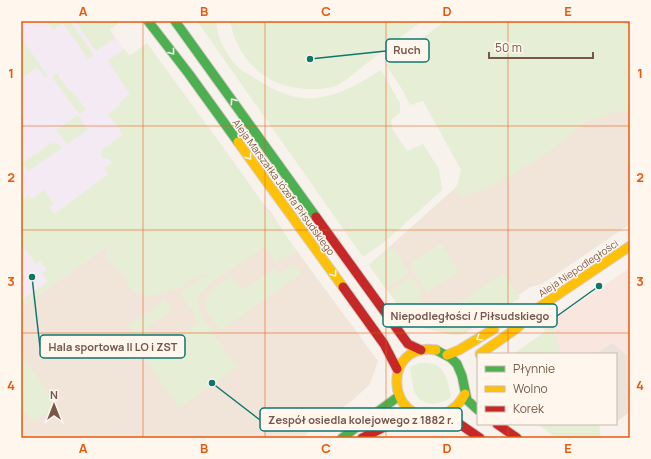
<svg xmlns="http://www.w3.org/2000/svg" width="651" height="459" font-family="Manrope,sans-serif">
	<rect width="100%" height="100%" fill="#f8f2ec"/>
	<path fill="#f1e4d9" d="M630 76V224L542 284 530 287 464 334 454 335 418 327 409 320 369 265 454 189Z
		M253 191 271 212 286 236 378 361 370 384 354 399 301 438H21V307L164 206Z"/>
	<path fill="#f8e6df" d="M630 268V358L612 343 596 354H563L542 327Z"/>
	<path fill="#ebe2dc" d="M612 343 630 358V412L616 422V354H596Z"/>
	<path fill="#f4eaf3" d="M21 21H104L214 173 164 206 21 307Z"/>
	<path fill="#e6eed6" d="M46 21H70L94 55 88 59 63 23 53 30Z
		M75 21H122L109 30 115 38 96 51Z
		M197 21H216C217 37 225 53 236 65 240 70 248 74 253 77 272 89 293 101 316 98 341 95 360 83 381 70L400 103V113L391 120 393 130 407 151 423 144 439 169 442 190 387 240 363 257Z
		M230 21H422C403 35 384 50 366 64 358 70 350 78 341 83 332 89 320 89 309 89 266 88 238 61 230 21Z
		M445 21H630V110L610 113 597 119 589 120 540 158 494 185 461 197 454 189 457 185 461 170 423 101 410 105 402 89 386 65Z
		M21 38 48 76 45 78 37 67 21 79Z
		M147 43 233 161 297 251 286 258 285 257 276 263 265 247 212 282 200 294 198 300 199 309 203 318 237 367 179 408 132 339 136 336 129 325 165 300 172 310 146 328 160 350 198 323 193 316 195 314 180 293 226 261 208 273 191 279 182 287 157 295 146 296 135 292 128 286 126 278 107 258V246L21 307V301L48 281 42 273 47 270 40 261 36 264 21 243V200L28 195 31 199 44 190 54 204 49 207 54 214 109 174 105 168 112 163 108 158 104 159 101 155 102 150 123 134 108 114 121 105 119 103 130 94 108 61 124 49 129 55H131Z
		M59 72V77L70 92 74 93 86 110 79 114 52 77Z
		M78 115 88 130 67 144 56 130Z
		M51 143 60 145 62 148 28 171 22 163Z
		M441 243 458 272 427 292 414 273 411 263Z
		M392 248 395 249 409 273 386 289 369 265 387 249Z
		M294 264 301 274 221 330C217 325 212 320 209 315 197 296 219 285 232 276L242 290 275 268 280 274Z
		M503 273 520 298 487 319 485 318 464 331V333L455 335 434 329 423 328 410 321 389 292 411 277 423 294 420 298 421 302 424 303 435 318 451 308Z
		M552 323 557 341 563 354H513L549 329Z
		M21 353 79 438 56 406 39 418 32 421 21 406Z
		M419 363C445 360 447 377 451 397L445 401 434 404 427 403 420 400 414 392 410 367Z
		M538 424H599L601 438H556Z"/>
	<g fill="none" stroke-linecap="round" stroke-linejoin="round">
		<g stroke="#d7cdc8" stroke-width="11">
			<path id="fast" d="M148 21 189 74 238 142
				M175 21 316 217
				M436 350 451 358 457 364 462 376 467 400 478 410
				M342 438 399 396"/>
		</g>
		<g stroke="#d7cdc8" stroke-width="11">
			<path id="slow" d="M238 142 343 287
				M436 350C382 341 385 424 437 416 449 414 459 405 465 394
				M480 354 517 328 538 308 630 246
				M447 355 459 350 494 329"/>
		</g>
		<g stroke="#d7cdc8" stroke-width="11">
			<path id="jam" d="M316 217 408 344 421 350
				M343 287 384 344 397 369
				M445 414 480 438
				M497 424 517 438
				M362 438 413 413"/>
		</g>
		<use href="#fast" stroke="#4caf50" stroke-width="9"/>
		<use href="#slow" stroke="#ffc107" stroke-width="9"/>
		<use href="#jam" stroke="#c62828" stroke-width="9"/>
	</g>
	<defs><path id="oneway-chevron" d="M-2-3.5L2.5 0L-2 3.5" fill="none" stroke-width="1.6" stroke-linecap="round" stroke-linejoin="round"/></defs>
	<g stroke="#fff7ee">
		<use href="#oneway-chevron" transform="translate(172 52) rotate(52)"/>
		<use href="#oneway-chevron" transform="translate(233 101) rotate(-126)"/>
		<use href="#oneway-chevron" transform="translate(249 157) rotate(54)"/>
		<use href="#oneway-chevron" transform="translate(334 274) rotate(54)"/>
		<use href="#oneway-chevron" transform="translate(479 338) rotate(149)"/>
	</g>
	<path fill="none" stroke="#e8590c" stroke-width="1" stroke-opacity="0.55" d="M143 21V438M265 21V438M386 21V438M508 21V354M21 126H630M21 230H630M21 333H630M508 424V438"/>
	<g text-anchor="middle" stroke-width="3" stroke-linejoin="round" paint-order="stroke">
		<g font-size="10" fill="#77574a" stroke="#fff7ee">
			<text transform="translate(284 187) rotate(54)" y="4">Aleja Marszałka Józefa Piłsudskiego</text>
			<text transform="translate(578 268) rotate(-34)" y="4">Aleja Niepodległości</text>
		</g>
	</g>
	<path fill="none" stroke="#0f766e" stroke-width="1.5" d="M310 59L386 51M599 286L557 316M32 277L40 347M212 383L260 420"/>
	<g fill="#0f766e" stroke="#fff7ee" stroke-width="1.5">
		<circle cx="310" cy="59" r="4"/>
		<circle cx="599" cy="286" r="4"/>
		<circle cx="32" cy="277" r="4"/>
		<circle cx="212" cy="383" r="4"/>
	</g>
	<g fill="#fff7ee" stroke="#0f766e" stroke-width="1.5">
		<rect x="386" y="39" width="43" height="23" rx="4"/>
		<rect x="383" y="304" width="174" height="23" rx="4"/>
		<rect x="40" y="335" width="145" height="23" rx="4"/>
		<rect x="260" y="408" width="202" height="23" rx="4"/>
	</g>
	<g font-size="11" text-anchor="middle" font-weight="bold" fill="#77574a">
		<text x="407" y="54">Ruch</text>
		<text x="470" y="320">Niepodległości / Piłsudskiego</text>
		<text x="113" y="351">Hala sportowa II LO i ZST</text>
		<text x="361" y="424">Zespół osiedla kolejowego z 1882 r.</text>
	</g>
	<rect width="651" height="459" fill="none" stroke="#fff7ee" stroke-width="44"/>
	<rect x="477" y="353" width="140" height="72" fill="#fff7ee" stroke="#c9b7ac"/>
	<rect x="485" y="366" width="20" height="6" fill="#4caf50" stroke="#c9b7ac"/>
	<text x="513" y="373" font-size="12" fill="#77574a">Płynnie</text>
	<rect x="485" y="386" width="20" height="6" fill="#ffc107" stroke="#c9b7ac"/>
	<text x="513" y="393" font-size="12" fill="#77574a">Wolno</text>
	<rect x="485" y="406" width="20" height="6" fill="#c62828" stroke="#c9b7ac"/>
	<text x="513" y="413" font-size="12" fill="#77574a">Korek</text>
	<g transform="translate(54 405)" stroke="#fff7ee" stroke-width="3" paint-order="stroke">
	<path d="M0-3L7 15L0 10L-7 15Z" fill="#77574a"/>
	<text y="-6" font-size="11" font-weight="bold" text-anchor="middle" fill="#77574a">N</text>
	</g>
	<path d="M489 52v6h104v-6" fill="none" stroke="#77574a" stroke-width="2"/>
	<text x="495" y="52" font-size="12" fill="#77574a" stroke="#fff7ee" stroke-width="3" paint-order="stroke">50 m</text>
	<rect x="22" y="22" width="607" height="415" fill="none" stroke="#e8590c" stroke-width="1.5"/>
	<g font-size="13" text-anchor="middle" font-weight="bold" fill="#e8590c">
		<text x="83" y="16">A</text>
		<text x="204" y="16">B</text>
		<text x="326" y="16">C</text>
		<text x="447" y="16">D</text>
		<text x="568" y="16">E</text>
		<text x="11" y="78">1</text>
		<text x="640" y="78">1</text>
		<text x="11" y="182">2</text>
		<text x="640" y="182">2</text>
		<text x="11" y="286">3</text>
		<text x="640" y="286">3</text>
		<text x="11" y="390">4</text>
		<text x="640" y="390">4</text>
		<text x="83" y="453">A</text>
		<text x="204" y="453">B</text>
		<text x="326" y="453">C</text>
		<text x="447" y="453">D</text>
		<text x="568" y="453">E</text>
	</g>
</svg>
